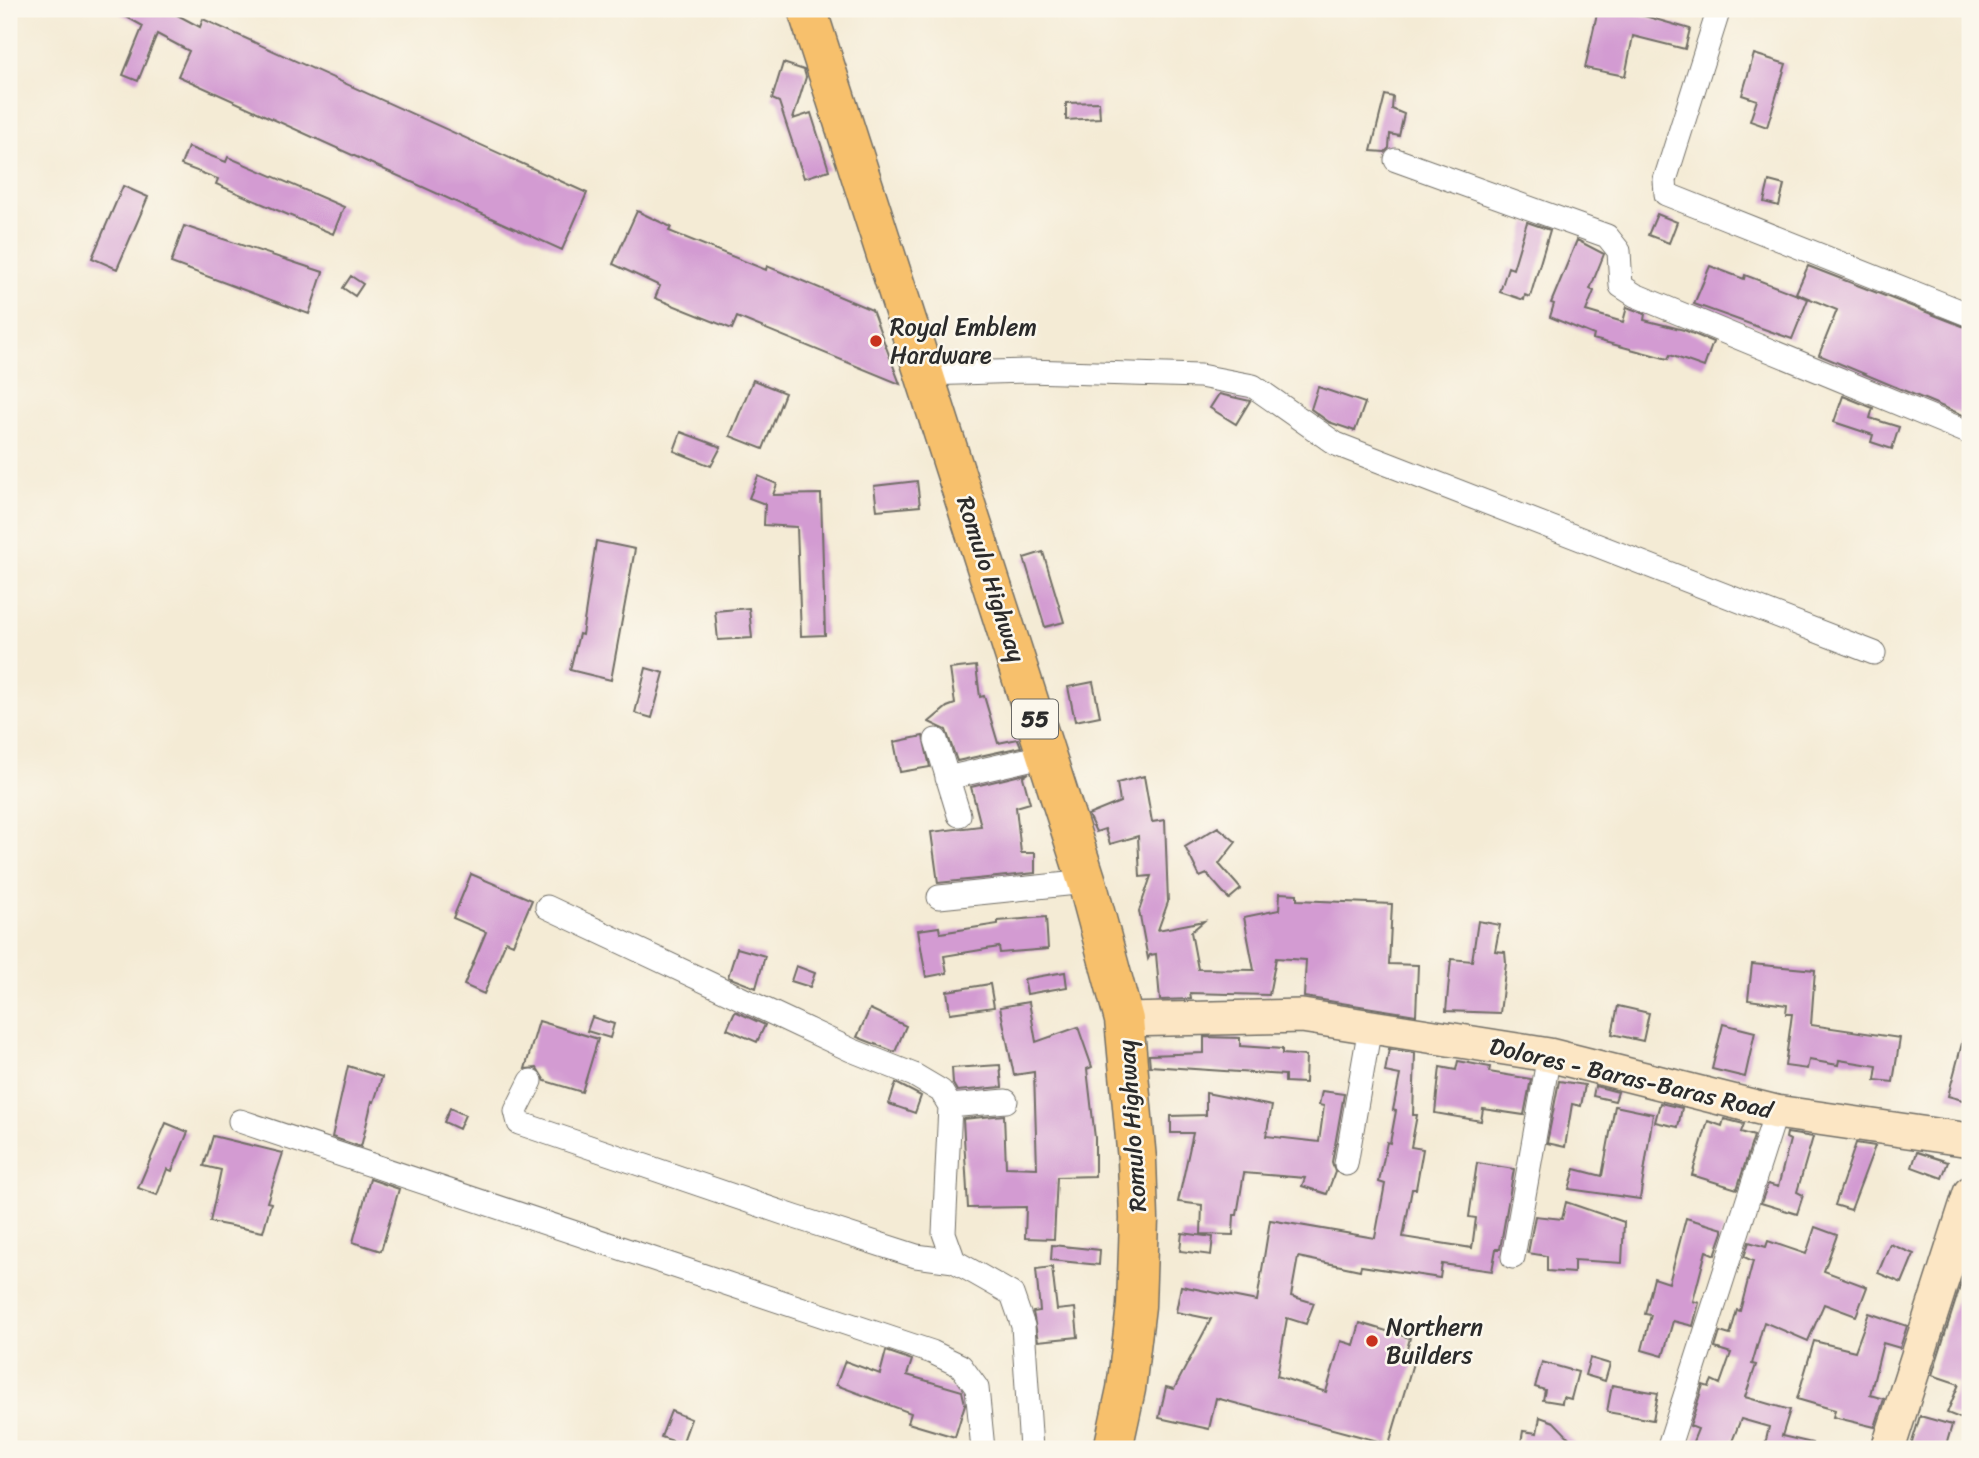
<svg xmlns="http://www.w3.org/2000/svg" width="1979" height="1458" font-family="Sriracha,sans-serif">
	<rect width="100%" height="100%" fill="#fbf7ec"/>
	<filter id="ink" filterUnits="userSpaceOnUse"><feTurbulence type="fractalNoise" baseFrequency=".0143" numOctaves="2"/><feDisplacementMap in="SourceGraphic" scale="14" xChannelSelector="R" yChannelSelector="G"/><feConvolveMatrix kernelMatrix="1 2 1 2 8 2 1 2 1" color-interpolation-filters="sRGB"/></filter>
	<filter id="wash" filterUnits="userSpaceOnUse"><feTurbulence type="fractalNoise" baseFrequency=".00686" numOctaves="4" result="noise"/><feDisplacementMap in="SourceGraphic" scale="28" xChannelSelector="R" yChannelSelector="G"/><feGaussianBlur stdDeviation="1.57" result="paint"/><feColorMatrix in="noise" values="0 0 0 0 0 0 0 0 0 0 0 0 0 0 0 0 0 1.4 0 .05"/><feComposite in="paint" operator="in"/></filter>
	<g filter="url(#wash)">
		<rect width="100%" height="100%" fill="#f4ebd5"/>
		<g id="blocks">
			<path fill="#d39bd2" d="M112 9H166L200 27 203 19 587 193 562 250 178 76 189 51 157 34 138 81 123 75 143 26Z
				M1598 9H1620L1690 29 1685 49 1633 36 1625 76 1585 68Z
				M1754 54 1786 64 1767 127 1750 121 1757 100 1742 95Z
				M783 63 804 70 806 77 793 119 811 113 829 170 804 178 779 102 772 99Z
				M1385 95 1393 97 1392 109 1404 114 1399 136 1390 134 1389 148 1385 152 1371 151Z
				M1099 102 1100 118 1066 120V103Z
				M188 147 226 162 228 157 344 207 333 234 216 184 218 179 181 165Z
				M1769 181 1784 185 1779 206 1764 202Z
				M123 186 148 197 117 269 92 258Z
				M637 211 671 227 669 231 766 270 767 266 872 310 900 384 737 317 732 329 655 298 660 286 613 264Z
				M1657 214 1677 222 1669 243 1648 235Z
				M1527 222 1550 230 1530 297 1525 295 1524 300 1500 292 1508 267 1513 269Z
				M184 226 323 272 309 314 171 263Z
				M1577 240 1604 254 1590 289 1594 291 1586 311 1623 322 1627 307 1645 314 1644 320 1684 330 1713 342 1704 367 1670 355 1668 359 1593 339 1594 335 1550 317 1554 304 1551 303Z
				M1710 266 1744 279 1745 275 1808 299 1792 339 1694 304Z
				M1808 266 1970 329V418L1819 355 1837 310 1796 293Z
				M351 276 363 284 355 296 343 288Z
				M753 380 785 393 763 449 730 436Z
				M1318 387 1365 403 1355 431 1329 422 1311 409Z
				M1219 394 1250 401 1236 424 1210 408Z
				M1843 396 1873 408 1870 418 1899 427 1892 449 1871 442 1873 435 1834 422Z
				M681 432 721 447 711 466 674 451Z
				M758 476 777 484 773 495 821 494 825 635 801 636 797 527 764 525 765 504 749 498Z
				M917 481 920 506 877 510 874 486Z
				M596 541 635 549 611 680 570 670 579 634 582 635Z
				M1043 552 1064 622 1045 627 1024 558Z
				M749 608 752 638 718 640 715 611Z
				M976 666 980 697 984 696 998 743 1018 739 1021 747 957 761 946 730 929 722 947 707 955 704 950 669Z
				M646 668 664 673 652 718 635 713Z
				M1093 682 1100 716 1075 721 1068 687Z
				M923 736 930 767 900 772 894 742Z
				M1029 773 1023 777 1030 803 1016 807 1021 853H1035V873L938 883 931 832 981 826 971 787Z
				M1144 776 1152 822 1165 820 1168 902 1158 930 1204 921 1191 932 1198 969 1254 970 1244 917 1279 910 1280 893 1297 894V900L1392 904 1389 964 1418 965 1416 1015 1304 997 1306 960 1276 958 1269 995 1190 993 1191 999 1160 1000 1156 954 1150 955 1148 959 1139 911 1151 876 1140 877 1138 836 1110 844 1105 829 1096 832 1088 815 1120 802 1117 783Z
				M1218 827 1236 842 1219 864 1241 889 1229 899 1207 874 1200 877 1185 847Z
				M471 874 532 900 513 944 506 941 484 994 464 985 486 932 453 918Z
				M1046 917 1048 949 1000 953 999 947 944 956 947 973 926 977 918 930 939 927 940 933 998 924V921Z
				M1478 921 1500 925 1495 951 1505 952 1506 963 1500 1013 1446 1011 1451 959 1472 961Z
				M737 948 765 956 756 988 728 977Z
				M1752 964 1815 970 1811 1025 1900 1038 1893 1082 1875 1080 1877 1066 1839 1060 1838 1065 1809 1060 1807 1069 1785 1066 1792 1014H1786L1787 1005 1748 1000Z
				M796 966 815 973 810 987 791 981Z
				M1065 972 1067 987 1027 994 1024 979Z
				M990 984 994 1007 950 1013 947 991Z
				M1029 1002 1036 1042 1078 1027 1092 1067 1087 1069 1095 1138V1176L1057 1177 1054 1239 1025 1238 1026 1207 968 1208 963 1119 1004 1115 1006 1167 1037 1168 1034 1072 1014 1075 1000 1007Z
				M1618 1006 1649 1013 1643 1041 1612 1034Z
				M870 1009 906 1026 895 1052 857 1037Z
				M735 1011 765 1025 757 1042 727 1029Z
				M592 1017 614 1024 610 1038 587 1031Z
				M539 1021 598 1039 582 1092 545 1081 537 1068 525 1069Z
				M1723 1024 1755 1032 1745 1077 1712 1069Z
				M1965 1032H1970V1085L1966 1101 1948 1096Z
				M1204 1037 1240 1038V1046L1282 1049V1054L1306 1056 1305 1083 1285 1082V1075L1150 1066 1149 1055 1204 1053Z
				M1389 1049 1415 1053 1413 1115H1417L1411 1147 1423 1149 1416 1189H1412L1403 1237 1472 1248 1476 1218 1469 1217 1477 1163 1514 1169 1500 1249H1496L1492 1271 1442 1264 1440 1278 1361 1266 1360 1270 1298 1257 1291 1296 1314 1303 1306 1324 1287 1318 1277 1376 1326 1392 1341 1341 1354 1345 1360 1323 1410 1338 1404 1360 1413 1363 1389 1444 1216 1398 1209 1429 1159 1418 1166 1387 1174 1389 1211 1319 1176 1312 1181 1286 1257 1301 1270 1220 1375 1238 1385 1184 1379 1182 1387 1142 1390 1143 1396 1111 1393 1110 1400 1075 1385 1072Z
				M1458 1061 1490 1067 1489 1072 1531 1079 1524 1115 1483 1109 1481 1121 1435 1113 1440 1067 1456 1070Z
				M1000 1065 1002 1087 957 1091 953 1084 952 1068Z
				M348 1066 382 1077 374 1102 372 1101 361 1147 332 1137Z
				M1559 1081 1585 1085 1581 1106 1572 1104 1565 1147 1547 1143Z
				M896 1083 921 1096 915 1113 889 1104Z
				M1595 1086 1618 1092 1615 1101 1593 1096Z
				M1322 1091 1344 1094 1332 1162 1335 1172 1327 1194 1302 1186 1305 1178 1244 1173 1237 1215H1234L1233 1235 1201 1234 1202 1205 1178 1202 1193 1133H1171V1116L1206 1115V1093L1272 1106 1266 1136 1319 1142 1324 1106 1319 1105Z
				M1660 1103 1682 1108 1678 1127 1655 1122Z
				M1615 1106 1653 1114 1640 1199 1569 1189 1575 1169 1602 1176Z
				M450 1108 465 1115 459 1129 444 1122Z
				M1724 1119 1744 1124 1741 1132 1754 1136 1737 1189 1692 1175 1708 1121 1722 1126Z
				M166 1123 188 1132 172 1171 167 1169 157 1195 138 1188Z
				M1787 1133 1813 1137 1797 1192 1803 1195 1797 1214 1761 1203 1768 1184 1778 1187 1790 1140 1786 1138Z
				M213 1136 283 1153 267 1202 271 1203 263 1232 210 1222 221 1170 204 1166Z
				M1856 1143 1875 1146 1851 1210 1835 1205Z
				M1917 1152 1948 1162 1942 1178 1912 1167Z
				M370 1179 399 1189 381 1251 353 1242Z
				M1566 1202 1624 1222 1622 1263 1574 1260V1273L1547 1271V1256L1528 1253 1535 1216 1562 1219Z
				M1686 1218 1723 1229V1232L1715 1255 1706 1251 1693 1301 1699 1303 1693 1326 1673 1321 1663 1356 1642 1350 1651 1315 1645 1314 1654 1278 1669 1283Z
				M1815 1227 1837 1235 1824 1271 1867 1287 1856 1316 1824 1304 1808 1341 1764 1322 1752 1364 1756 1365 1745 1397 1790 1410 1782 1436 1812 1443 1811 1449H1764L1769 1427 1741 1419 1729 1449H1690L1698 1429 1690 1426 1703 1385 1709 1387 1712 1380 1720 1384 1731 1353 1715 1348 1720 1332 1730 1335 1737 1310 1740 1311 1753 1261 1744 1257 1749 1242 1766 1247 1768 1241 1806 1254Z
				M1182 1233 1213 1237 1211 1255 1180 1251Z
				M1890 1244 1914 1254 1902 1283 1878 1273Z
				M1052 1245 1100 1250 1099 1265 1051 1260Z
				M1970 1255V1422L1947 1413 1959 1384 1932 1375Z
				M1052 1267 1057 1310 1075 1308 1078 1337 1038 1341 1033 1312 1040 1311 1036 1269Z
				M1869 1313 1907 1326 1900 1348 1883 1343 1870 1395 1884 1399 1875 1427 1833 1417 1835 1410 1797 1399 1814 1341 1855 1351Z
				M886 1351 912 1360 907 1375 962 1391 965 1404 955 1437 908 1423 911 1413 836 1385 845 1361 880 1374Z
				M1590 1358 1610 1364 1605 1381 1585 1375Z
				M1542 1362 1578 1372 1571 1399 1563 1397 1562 1403 1543 1400 1545 1390 1535 1387Z
				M1612 1385 1658 1393 1653 1420 1607 1412Z
				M671 1411 691 1419 682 1444 661 1437Z
				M1920 1416 1952 1425 1945 1449H1910Z
				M1540 1417 1554 1422 1580 1449H1520L1523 1431 1537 1433Z"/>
		</g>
	</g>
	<g filter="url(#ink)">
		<use href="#blocks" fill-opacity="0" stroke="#716e66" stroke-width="2"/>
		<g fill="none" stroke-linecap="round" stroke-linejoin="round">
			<g stroke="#716e66" stroke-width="25">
				<path id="street" d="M1719 9 1665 180 1666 194 1970 315
					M1396 160 1607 236 1619 251 1621 286 1635 295 1970 433
					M925 374 1027 371 1200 376 1253 386 1336 444 1874 653
					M936 740 959 815
					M947 778 1047 755
					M939 897 1087 882
					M547 907 851 1050 914 1075 941 1091 950 1106 944 1233 954 1261 1012 1294 1023 1326 1031 1449
					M531 1081 516 1111 519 1123 795 1217 916 1256 954 1261
					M950 1106 1006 1101
					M240 1121 932 1352 961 1366 977 1388 983 1449
					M1346 1164 1370 1027
					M1513 1257 1549 1055
					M1668 1449 1776 1112"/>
			</g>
			<g stroke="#716e66" stroke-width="36">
				<path id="secondary" d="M1124 1020 1302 1016 1549 1055 1776 1112 1970 1140
					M1888 1449 1970 1193"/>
			</g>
			<g stroke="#716e66" stroke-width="41">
				<path id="highway" d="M807 9 1087 882 1124 1020 1137 1160 1139 1219 1136 1306 1126 1389 1113 1449"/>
			</g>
			<use href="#street" stroke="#fff" stroke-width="23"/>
			<use href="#secondary" stroke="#fce6c4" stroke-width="33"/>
			<use href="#highway" stroke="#f7c06c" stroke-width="38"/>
		</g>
	</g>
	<g fill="#c8321e" stroke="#fbf7ec" stroke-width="2.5">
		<circle cx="876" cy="341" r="7"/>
		<circle cx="1372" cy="1341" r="7"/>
	</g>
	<g text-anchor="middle" stroke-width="5" stroke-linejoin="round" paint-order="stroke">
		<rect fill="#fbf7ec" stroke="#696865" stroke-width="2" x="1012" y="699.5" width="46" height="39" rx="5"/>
		<g font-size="23" font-weight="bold" fill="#2b2b2b">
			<text x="1035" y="727">55</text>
		</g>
		<g font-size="24" fill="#2b2b2b" stroke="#fbf7ec" text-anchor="start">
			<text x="890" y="335">Royal Emblem<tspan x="890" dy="28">Hardware</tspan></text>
			<text x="1386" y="1335">Northern<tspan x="1386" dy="28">Builders</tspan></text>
		</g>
		<g font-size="24" fill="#2b2b2b" stroke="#fbf7ec">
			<text transform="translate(991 579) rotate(72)" y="8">Romulo Highway</text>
			<text transform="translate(1631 1078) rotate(13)" y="8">Dolores - Baras-Baras Road</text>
			<text transform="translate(1132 1126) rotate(-94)" y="8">Romulo Highway</text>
		</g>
	</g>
	<rect width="1979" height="1458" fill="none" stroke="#fbf7ec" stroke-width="35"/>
</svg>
